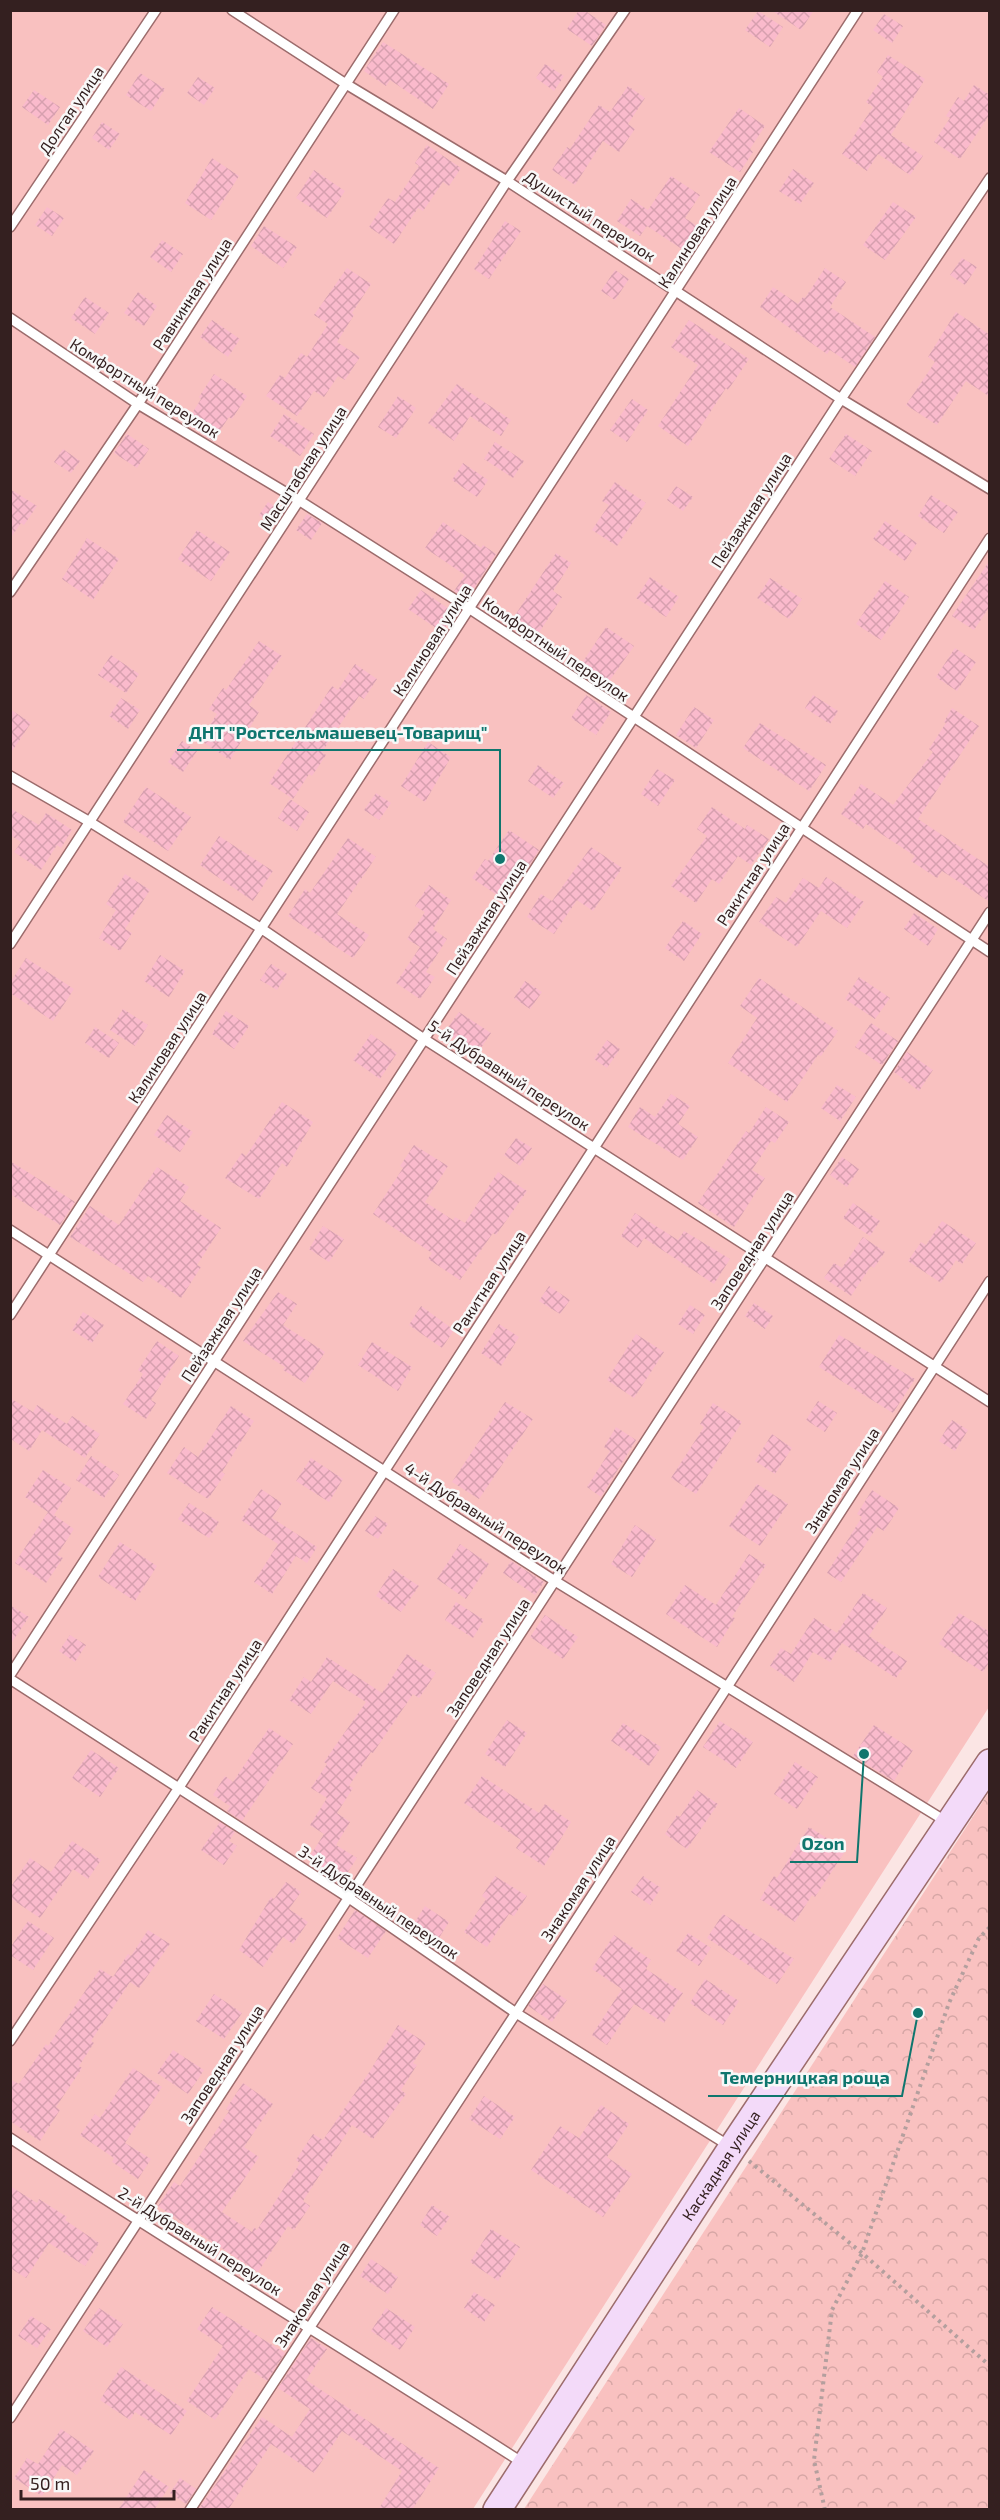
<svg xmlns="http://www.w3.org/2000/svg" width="1000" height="2520" font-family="'Exo 2',sans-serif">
	<defs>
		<pattern id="forest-crowns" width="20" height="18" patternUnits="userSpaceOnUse" patternTransform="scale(1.5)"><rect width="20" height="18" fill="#f9c1c0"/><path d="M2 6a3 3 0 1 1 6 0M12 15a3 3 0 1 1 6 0" fill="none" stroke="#d6a6a5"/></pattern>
		<pattern id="building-cross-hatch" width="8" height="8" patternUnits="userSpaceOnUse" patternTransform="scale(1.5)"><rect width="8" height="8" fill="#fabacc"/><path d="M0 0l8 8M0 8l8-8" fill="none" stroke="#d7a0af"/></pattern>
	</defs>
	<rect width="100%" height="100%" fill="#fbe5e4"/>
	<path fill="#f9c1c0" d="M11 11H989V1707L473 2509 11 2510Z"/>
	<path fill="url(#forest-crowns)" d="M989 1792V2509H524Z"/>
	<path fill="url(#building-cross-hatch)" d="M579 10H584L606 25 592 46 567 29Z
		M771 10H814L801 30Z
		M758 11 783 27 770 47 745 30Z
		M884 14 903 26 892 43 873 30Z
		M383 42 449 84 433 109 390 80 386 86 364 71Z
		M888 55 925 79 891 135 923 156 910 175 878 154 867 171 842 154 873 107 866 102 883 77 877 72Z
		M545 64 564 76 554 91 536 78Z
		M140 73 165 89 151 111 126 95Z
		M198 77 215 88 204 105 187 93Z
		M974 85 990 95V114L960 159 934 142 950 118 946 116 958 97 964 101Z
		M628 86 645 98 628 124 635 129 619 152 603 141 575 185 552 170 567 147 570 149 599 105 610 112Z
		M34 90 60 107 48 125 22 107Z
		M739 108 765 126 750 149 753 152 740 172 709 152Z
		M102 122 120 134 109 150 92 138Z
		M427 145 461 168 449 186 443 182 423 211 418 208 394 244 369 227 388 198 395 202 419 166 415 163Z
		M212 158 239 176 211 220 185 203Z
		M793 169 814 183 800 204 779 191Z
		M314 170 345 191 327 218 296 198Z
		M671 176 700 195 685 218 706 232 691 255 647 226 640 236 617 221 631 199 648 210Z
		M893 202 916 217 885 260 863 245Z
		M47 207 64 218 52 236 35 225Z
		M505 221 521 231 489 279 474 269Z
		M264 226 297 247 283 268 251 246Z
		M162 240 183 254 171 272 150 257Z
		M962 258 977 267 965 285 950 275Z
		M347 268 371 284 352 313 354 315 337 342 360 357 345 380 338 376 324 397 314 391 297 416 266 396 280 375 285 378 301 353 307 357 328 324 314 315Z
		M825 268 846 282 830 307 875 337 855 367 830 350 827 354 760 307 773 287 798 304 803 297 805 298Z
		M615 270 629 279 615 300 601 291Z
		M138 292 157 306 144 326 124 313Z
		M85 297 109 313 95 334 71 318Z
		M956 312 990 335V397L966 381 937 425 906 405 935 362 928 357Z
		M212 320 240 339 228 357 200 337Z
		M689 320 749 359 728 390 726 388 688 446 658 426 698 365 671 347Z
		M214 374 247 396 232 419 229 417 213 441 186 423 201 399 199 397Z
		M457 384 511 420 501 436 470 416 454 441 428 423Z
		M398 396 416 408 396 438 378 427Z
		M632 399 648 410 627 442 610 430Z
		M284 414 314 434 300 456 270 436Z
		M127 434 149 449 137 468 114 453Z
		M846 434 872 451 855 476 829 459Z
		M495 442 524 461 513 478 484 459Z
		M63 449 80 461 71 473 54 462Z
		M463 463 488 480 477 497 452 480Z
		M615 482 646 503 617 546 592 530 609 505 602 501Z
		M676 486 693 497 683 511 667 500Z
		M10 489 37 506 24 525 21 523 10 539Z
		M931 495 958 512 944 533 918 516Z
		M268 502 283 512 274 526 259 515Z
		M307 514 322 523 311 540 296 530Z
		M885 521 917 543 905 561 873 539Z
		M443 522 481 548 483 545 496 554 467 599 454 591 465 575 425 548Z
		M197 530 230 552 211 581 178 559Z
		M87 538 119 559 93 600 62 579Z
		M556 553 571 563 553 591 562 597 533 642 508 626Z
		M990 560V606L974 630 952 616Z
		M650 577 679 597 666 617 636 598Z
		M770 578 802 599 789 619 757 598Z
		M885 581 909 597 881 640 856 624Z
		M421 590 455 613 442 632 408 609Z
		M606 627 634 646 605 687 578 669Z
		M259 641 282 656 249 705 259 712 230 760 200 740 217 714 209 709 223 688 226 690Z
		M955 648 976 662 957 691 936 677Z
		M111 655 139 674 126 693 98 675Z
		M355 664 377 679 364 699 359 696 322 752 326 755 312 776 309 774 293 799 269 783 332 686 338 690Z
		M586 695 611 712 596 735 571 718Z
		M813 695 838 711 830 724 805 708Z
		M121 698 140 710 128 729 109 716Z
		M694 707 714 720 696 748 676 735Z
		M952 708 979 726 918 819 990 867V902L942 871 937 878 911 861 915 856 866 824 863 829 841 814 861 784 893 805 933 752 929 749 946 723 944 722Z
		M10 709 31 723 10 754Z
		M760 723 826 765 809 791 743 748Z
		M182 741 197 751 183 772 168 762Z
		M428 742 451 757 425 802 401 786Z
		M538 765 564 783 553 798 528 781Z
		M657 769 675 780 658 806 641 794Z
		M146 787 191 817 168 851 123 822Z
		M376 793 391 803 379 820 364 810Z
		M290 799 309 812 297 831 278 818Z
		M712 807 745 829 747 825 769 839 751 865 738 856 719 884 712 879 696 903 671 886 707 836 697 829Z
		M10 808 39 825 46 813 72 830 61 848 57 845 41 870 14 852 21 842 10 835Z
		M509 830 539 850 527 869 522 865 500 897 472 878 485 859 488 861Z
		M219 836 273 871 253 901 200 865Z
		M348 838 376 857 337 914 369 935 353 958 288 916 305 889 310 893Z
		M591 847 622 868 593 911 577 900 554 934 527 917 541 894 552 901Z
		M125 874 150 890 125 929 132 933 120 951 99 938 116 910 106 904Z
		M826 877 864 902 847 928 821 911 797 947 759 922 776 897 786 903 803 878 819 888Z
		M429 885 451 900 433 929 447 939 426 972 435 977 420 999 396 983 420 947 407 939 425 912 415 906Z
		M914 913 938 929 928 946 904 929Z
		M683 921 702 934 684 961 665 948Z
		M160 955 185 971 169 997 144 981Z
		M26 958 74 989 53 1021 10 993V983Z
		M271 964 287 974 277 990 260 980Z
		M859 977 890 998 875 1019 845 999Z
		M759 978 838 1031 821 1056 818 1055 787 1102 728 1063 757 1018 740 1006Z
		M525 981 542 992 530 1009 514 998Z
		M123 1009 148 1025 135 1046 110 1030Z
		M226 1011 249 1026 234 1049 212 1034Z
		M459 1012 491 1033 477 1054 445 1032Z
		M871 1023 898 1041 882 1065 855 1047Z
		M95 1027 119 1043 109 1058 85 1043Z
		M371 1034 397 1053 380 1079 353 1060Z
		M607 1040 620 1049 607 1068 594 1059Z
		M907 1052 933 1070 919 1091 894 1072Z
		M837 1085 856 1097 840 1121 821 1108Z
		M671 1094 690 1106 678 1124 698 1137 683 1160 628 1127 640 1107 655 1117Z
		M282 1102 313 1122 287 1167 282 1163 259 1199 225 1178 242 1153 246 1156Z
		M766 1107 789 1122 775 1143 771 1141 752 1170 765 1178 734 1227 698 1203 746 1131 749 1133Z
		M167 1115 193 1132 180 1152 154 1135Z
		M516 1138 532 1148 520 1166 504 1155Z
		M414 1145 448 1166 425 1202 453 1220 455 1217 465 1223 498 1172 527 1191 496 1235 493 1233 460 1280 428 1259 432 1253 373 1214 403 1168 400 1166Z
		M842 1157 859 1169 847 1187 830 1175Z
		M10 1161 75 1202 60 1225 10 1194Z
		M157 1167 189 1187 180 1201 221 1228 197 1265 201 1267 181 1298 148 1276 143 1282 70 1237 90 1206 119 1225Z
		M853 1203 880 1221 870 1236 843 1218Z
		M635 1213 678 1240 684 1231 730 1259 714 1284 644 1238 638 1248 621 1236Z
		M942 1221 976 1243 962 1264 956 1260 941 1283 908 1261 921 1242 926 1245Z
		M323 1226 344 1239 329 1262 309 1249Z
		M863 1237 885 1252 874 1268 871 1266 851 1296 824 1278 834 1263 842 1268Z
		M549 1286 570 1300 560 1314 539 1301Z
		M278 1292 297 1304 283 1325 325 1352 305 1383 283 1370 285 1367 243 1341Z
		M754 1303 773 1316 765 1329 745 1316Z
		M690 1305 705 1315 693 1334 678 1324Z
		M421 1306 454 1330 442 1348 409 1325Z
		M83 1312 104 1325 92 1343 72 1330Z
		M499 1324 519 1337 501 1366 481 1353Z
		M636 1334 664 1352 634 1398 607 1380Z
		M839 1335 915 1379 893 1413 819 1367Z
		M157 1341 179 1356 151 1400 156 1403 146 1419 123 1404 143 1374 138 1370Z
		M372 1342 412 1367 398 1391 358 1365Z
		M10 1398 33 1412 37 1405 67 1424 72 1416 100 1434 85 1458 42 1430 29 1451 11 1439Z
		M818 1401 837 1413 825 1432 806 1420Z
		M505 1402 533 1419 479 1499 452 1482Z
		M713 1403 742 1422 696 1494 671 1478 704 1427 700 1424Z
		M231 1406 254 1421 222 1472 225 1474 208 1499 167 1473 184 1447 198 1457Z
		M952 1420 968 1430 955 1451 939 1441Z
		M616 1427 636 1440 601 1497 587 1487 610 1451 604 1447Z
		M772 1434 792 1448 775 1474 755 1461Z
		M91 1456 119 1475 104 1498 76 1480Z
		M311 1458 343 1479 329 1502 296 1481Z
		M43 1470 71 1488 54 1515 74 1529 57 1555 63 1558 46 1583 15 1563 48 1512 25 1497Z
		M757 1484 788 1504 760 1546 729 1526Z
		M261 1489 282 1503 272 1518 317 1547 307 1563 296 1556 272 1594 254 1582 278 1544 241 1520Z
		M872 1490 899 1508 884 1531 877 1527 841 1582 827 1573 862 1517 857 1514Z
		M189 1503 219 1522 209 1538 178 1519Z
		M375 1516 388 1524 378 1539 365 1531Z
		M635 1525 656 1539 632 1577 611 1564Z
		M120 1542 157 1566 135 1601 98 1577Z
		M460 1544 489 1564 466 1599 437 1579Z
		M749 1554 766 1565 732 1617 735 1618 717 1647 666 1614 685 1585 716 1605Z
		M511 1561 544 1582 535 1595 503 1573Z
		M393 1569 419 1586 401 1612 376 1596Z
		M863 1593 887 1608 869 1636 907 1661 896 1678 842 1643 830 1662 813 1652 794 1682 770 1666 781 1648 791 1654 814 1618 837 1633Z
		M456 1602 484 1620 473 1638 445 1620Z
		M10 1605 29 1617 10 1645Z
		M959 1613 990 1632V1661L983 1672 939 1644Z
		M545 1615 578 1637 563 1659 530 1637Z
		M70 1635 86 1645 75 1662 59 1651Z
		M407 1654 436 1673 419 1698 413 1694 373 1753 371 1752 349 1786 353 1788 337 1813 350 1822 336 1845 357 1858 342 1881 308 1859 324 1834 310 1825 327 1798 311 1788 327 1764 324 1762 366 1702 333 1681 311 1714 289 1700 304 1677 311 1682 327 1657 382 1693Z
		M507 1720 527 1733 505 1767 485 1754Z
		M720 1721 753 1742 736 1768 703 1747Z
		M623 1723 661 1747 649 1766 611 1741Z
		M874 1725 913 1750 894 1781 853 1756Z
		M269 1728 293 1744 242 1821 227 1811 230 1806 213 1795 225 1776 233 1782Z
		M91 1750 119 1768 100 1797 72 1778Z
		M795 1762 818 1777 797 1809 774 1794Z
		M482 1776 539 1813 545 1804 571 1822 544 1866 516 1848 521 1840 464 1803Z
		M697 1790 718 1804 687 1849 665 1834 677 1815 680 1817Z
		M220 1822 235 1832 229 1841 237 1846 224 1865 201 1850Z
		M809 1827 846 1850 815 1897 812 1895 795 1922 760 1899 774 1876 777 1878Z
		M72 1841 101 1860 88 1879 73 1869 40 1918 10 1898V1888L30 1858 51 1872Z
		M495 1876 527 1896 514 1916 509 1914 487 1947 464 1932 486 1899 482 1896Z
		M643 1876 661 1888 650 1905 631 1892Z
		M286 1882 301 1892 289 1909 308 1922 293 1944 283 1937 263 1967 239 1950 271 1897 274 1899Z
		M425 1906 449 1922 437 1941 413 1925Z
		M355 1910 386 1931 368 1958 337 1938Z
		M723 1914 794 1959 777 1984 707 1938Z
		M28 1921 54 1938 33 1970 10 1955V1948Z
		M148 1930 170 1944 139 1988 130 1982 91 2041 94 2043 79 2066 82 2068 56 2107 60 2110 40 2141 10 2121V2079L19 2084 46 2044 48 2046 100 1969 113 1977 128 1954 131 1956Z
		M688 1933 711 1948 699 1966 676 1951Z
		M614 1935 651 1960 646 1969 683 1993 664 2023 634 2004 607 2045 592 2035 622 1989 592 1969Z
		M705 1979 739 2001 723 2025 690 2003Z
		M543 1984 567 2000 552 2022 528 2006Z
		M214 1994 242 2013 224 2039 196 2021Z
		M398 2025 426 2043 413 2063 417 2065 401 2090 406 2094 373 2139 352 2125 303 2201 310 2206 294 2230 288 2226 258 2272 158 2206 174 2182 180 2186 229 2111 226 2109 243 2083 273 2104 244 2147 259 2157 222 2212 252 2232 254 2227 257 2230 300 2163 296 2160 313 2134 323 2140 370 2071Z
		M173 2050 204 2070 188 2094 157 2073Z
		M133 2068 162 2087 125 2143 151 2159 138 2179 112 2162 114 2158 80 2135 95 2114 100 2118Z
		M484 2096 515 2117 500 2139 469 2119Z
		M601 2105 629 2124 607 2157 632 2174 603 2217 531 2170 560 2126 579 2138Z
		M10 2186 37 2203 39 2199 67 2217 65 2220 99 2243 85 2266 49 2243 26 2278 10 2268Z
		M432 2205 450 2217 437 2236 420 2225Z
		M491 2229 520 2247 498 2281 470 2262Z
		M371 2259 398 2277 388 2294 360 2276Z
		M474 2292 495 2305 484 2322 464 2308Z
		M212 2307 285 2353 267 2381 249 2369 215 2420 187 2401 223 2346 197 2329Z
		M99 2308 123 2324 107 2347 83 2331Z
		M386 2308 415 2327 400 2350 371 2331Z
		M31 2316 51 2329 37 2348 18 2336Z
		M311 2338 327 2349 306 2380 439 2468 412 2510H378L402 2471 342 2431 314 2473 271 2444 228 2510H198L262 2417 292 2437 310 2409 278 2388Z
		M121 2367 187 2411 171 2435 135 2412 130 2420 100 2400Z
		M61 2429 94 2451 77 2475 62 2465 42 2496 14 2478 27 2458 38 2464Z
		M144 2470 169 2487 154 2510H118Z
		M180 2478 196 2489 186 2504 170 2493Z"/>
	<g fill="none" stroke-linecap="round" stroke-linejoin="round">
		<g stroke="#9c6c6c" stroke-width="12">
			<path id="lane" d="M232 10 346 84 507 181 841 399 990 489
				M10 227 156 10
				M10 318 138 404 300 501 470 609 990 952
				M10 592 138 404 394 10
				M10 776 90 822 262 929 424 1039 990 1402
				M10 944 507 181 625 10
				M10 1230 555 1581 947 1822
				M10 1315 858 10
				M10 1675 841 399 990 178
				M10 1679 349 1898 516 2013 731 2147
				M10 2041 178 1789 990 538
				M10 2138C180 2249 353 2354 523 2463
				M10 2418 990 912
				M190 2510 516 2013 990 1281"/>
		</g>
		<g stroke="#9c6c6c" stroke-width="30">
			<g id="secondary">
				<path id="s1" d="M497 2510 732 2148 990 1763"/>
			</g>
		</g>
		<path stroke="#b49f9e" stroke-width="4" stroke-dasharray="3 4.5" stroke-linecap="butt" d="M749 2161 862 2253 990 2366
			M825 2510 814 2460 832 2310 862 2253 949 2003 979 1938 990 1927"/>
		<use href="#lane" stroke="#fff" stroke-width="9"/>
		<use href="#secondary" stroke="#f3daf9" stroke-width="27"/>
	</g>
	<g text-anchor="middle" stroke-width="5" stroke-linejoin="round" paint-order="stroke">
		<g font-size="16" fill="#342020" stroke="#f8f8f8">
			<text transform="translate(71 110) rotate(-56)" y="6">Долгая улица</text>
			<text transform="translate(590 216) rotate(33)" y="6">Душистый переулок</text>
			<text transform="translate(697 232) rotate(-57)" y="6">Калиновая улица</text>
			<text transform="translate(192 294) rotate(-57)" y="6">Равнинная улица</text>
			<text transform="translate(145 388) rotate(32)" y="6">Комфортный переулок</text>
			<text transform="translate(303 468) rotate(-57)" y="6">Масштабная улица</text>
			<text transform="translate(751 510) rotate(-57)" y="6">Пейзажная улица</text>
			<text transform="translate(432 640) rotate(-57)" y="6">Калиновая улица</text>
			<text transform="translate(556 649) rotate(34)" y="6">Комфортный переулок</text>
			<text transform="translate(753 874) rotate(-57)" y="6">Ракитная улица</text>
			<text transform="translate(486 917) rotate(-57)" y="6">Пейзажная улица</text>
			<text transform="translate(167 1047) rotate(-57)" y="6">Калиновая улица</text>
			<text transform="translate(509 1075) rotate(33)" y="6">5-й Дубравный переулок</text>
			<text transform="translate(752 1250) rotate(-57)" y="6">Заповедная улица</text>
			<text transform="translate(489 1282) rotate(-57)" y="6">Ракитная улица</text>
			<text transform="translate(221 1324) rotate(-57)" y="6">Пейзажная улица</text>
			<text transform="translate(842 1480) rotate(-57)" y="6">Знакомая улица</text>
			<text transform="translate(486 1518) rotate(33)" y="6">4-й Дубравный переулок</text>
			<text transform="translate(488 1657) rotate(-57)" y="6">Заповедная улица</text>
			<text transform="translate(225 1690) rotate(-57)" y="6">Ракитная улица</text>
			<text transform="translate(578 1888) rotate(-57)" y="6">Знакомая улица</text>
			<text transform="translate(379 1902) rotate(34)" y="6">3-й Дубравный переулок</text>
			<text transform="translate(222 2064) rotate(-57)" y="6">Заповедная улица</text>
			<text dy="6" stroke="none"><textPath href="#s1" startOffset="411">Каскадная улица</textPath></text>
			<text transform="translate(200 2241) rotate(32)" y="6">2-й Дубравный переулок</text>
			<text transform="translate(312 2294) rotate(-57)" y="6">Знакомая улица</text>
		</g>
	</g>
	<path fill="none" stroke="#0f766e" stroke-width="2" d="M500 859L500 750H177M864 1754L857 1862H790M918 2013L902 2096H708"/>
	<g fill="#0f766e" stroke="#f8f8f8" stroke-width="2">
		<circle cx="500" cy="859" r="6"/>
		<circle cx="864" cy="1754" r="6"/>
		<circle cx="918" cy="2013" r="6"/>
	</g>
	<g font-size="18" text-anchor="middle" font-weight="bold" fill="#0f766e" stroke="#f8f8f8" stroke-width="5" stroke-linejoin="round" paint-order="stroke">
		<text x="338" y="739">ДНТ "Ростсельмашевец-Товарищ"</text>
		<text x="823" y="1850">Ozon</text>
		<text x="805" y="2084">Темерницкая роща</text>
	</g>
	<rect width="1000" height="2520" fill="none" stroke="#342020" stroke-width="24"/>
	<path d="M21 2490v9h153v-9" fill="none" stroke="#342020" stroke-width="3"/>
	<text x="30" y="2490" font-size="18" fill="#342020" stroke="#f8f8f8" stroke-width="4.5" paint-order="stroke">50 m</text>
</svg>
